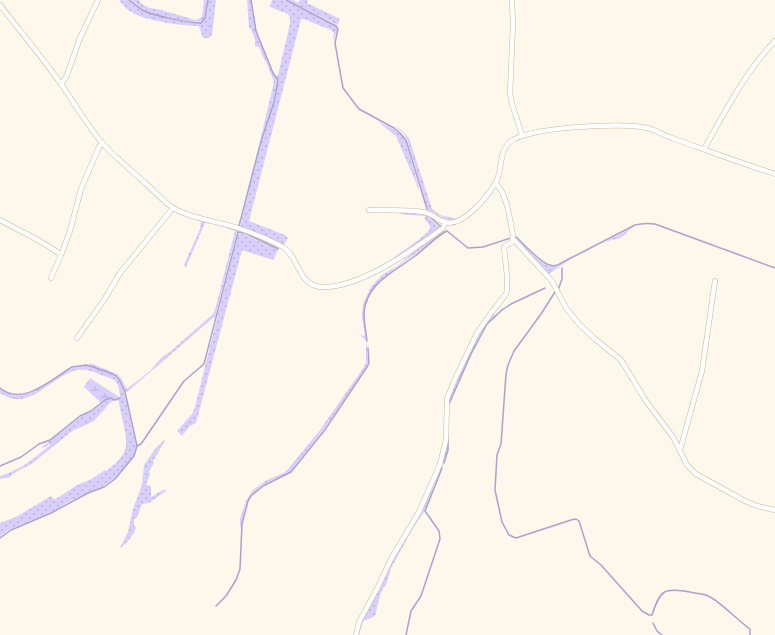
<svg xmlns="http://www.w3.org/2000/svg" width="775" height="635" font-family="'Asap Condensed',sans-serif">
	<defs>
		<pattern id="grass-dots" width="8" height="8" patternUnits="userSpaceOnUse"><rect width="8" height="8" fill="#d8cffc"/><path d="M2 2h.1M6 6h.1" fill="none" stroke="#bab2d7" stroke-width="1.8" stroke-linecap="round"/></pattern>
		<pattern id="wetland-marsh" width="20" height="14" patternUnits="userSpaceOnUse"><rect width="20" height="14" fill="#d8cffc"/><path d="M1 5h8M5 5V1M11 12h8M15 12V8" fill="none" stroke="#bab2d7"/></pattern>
	</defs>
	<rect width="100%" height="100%" fill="#fef7eb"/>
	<path fill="url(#grass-dots)" d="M119 0H128C133 5 138 10 146 12 156 16 194 26 203 22L207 13 208 0H216L212 35 209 38H203L199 26C184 26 148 21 135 14 129 11 123 6 119 0Z
		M130 0H139C142 6 151 9 157 9L196 20 202 17 204 0H207L206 13 203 21C192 24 156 15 146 11 139 8 135 4 130 0Z
		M247 0H251L256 31 273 73 277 80 273 102 260 141 274 82 266 61H265L259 47 255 46V39L251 29 249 28Z
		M272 0H284L336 26 338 29 333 41 334 33 331 30 304 19H301L249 221 285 235 288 238 284 245 240 227 261 141 274 102 279 80 276 76 278 75 290 24V18L288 14 270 7Z
		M287 0H293L298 3 300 0H308L307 3 340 19 338 25Z
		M377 121C387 126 398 130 405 139L420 192 396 136Z
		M395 126 400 129 409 138 432 209 440 215 457 219 448 220 428 210 407 139 403 133Z
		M400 212C418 213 429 213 443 224V226L433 218 429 216V218L440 228 390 261C397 254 429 235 430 228 430 224 427 222 425 220V216L400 214Z
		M201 220 242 230 280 247 279 249 245 232 237 231 215 317H214L127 392H126L121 381 116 375 89 365 90 363 117 374 121 378 127 389 150 371 162 357 171 351 213 314 215 310 235 231 216 224 205 223 186 267 184 265 200 229Z
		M630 229C620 242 617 237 603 243 584 252 564 262 548 275L514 239 515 238C524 244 540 265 550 266 554 267 558 265 562 264Z
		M445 230C443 234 432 241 427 245 404 264 363 282 364 315 364 324 366 333 367 342L348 321 361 335 365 336 362 317 363 304 371 287 382 275 397 266 427 240Z
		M238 234H244L278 250 273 260 242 250 196 423 190 426 182 436 177 431 192 414 195 407Z
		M494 309 495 317 487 324 481 333 449 402 448 450 443 464 442 463 447 440V399L472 343Z
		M366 344 367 345 368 363 363 372 323 430 290 472 262 485 251 496 247 501 240 529V519L246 501 253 490 267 480 284 473 289 468 320 430 364 367 366 362Z
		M86 366 93 367 110 374 115 377 120 382 124 392 136 446 134 456 115 478 103 486 70 501 51 512 10 529 0 536V523L16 517 51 496 54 499H56L77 485 92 479 105 470 106 471 116 463 123 455 126 446V436L118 399 120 398C119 384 118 380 104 376 95 373 87 368 77 370 51 375 29 414 0 393V389C25 409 49 378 71 369 76 366 81 367 86 366Z
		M113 398 115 400 110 403 94 421 72 431 33 463 16 472 10 477 0 479V476C20 470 35 458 50 445L49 444 43 448 42 447 80 417 91 412 105 401Z
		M164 440 165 441 153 461 154 463 149 471 150 475 146 484 151 487V497L163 490H167L149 503 142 504 137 517 134 519V526L136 527C134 535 127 543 120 548L128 532 133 509 142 485 144 465 155 449Z
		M441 466 424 512 413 528 391 568 386 585 383 588 380 595 375 616 363 621 359 635H356L358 626Z"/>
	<path fill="url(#wetland-marsh)" d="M90 378 119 397 116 399 111 397 101 403 84 387Z"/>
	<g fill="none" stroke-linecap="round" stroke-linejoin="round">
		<path stroke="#aba2ce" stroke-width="1.5" d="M129 0C134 4 138 8 144 11 156 16 188 23 201 23L205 18 208 0
			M286 0 336 26 338 29 335 43 343 88 359 109 394 128 400 133 406 140 427 209
			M429 216 441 227
			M239 226 261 141 274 102 278 80 273 73 256 31 251 0
			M516 237C524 244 541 264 550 265 555 267 560 264 565 261L635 225C642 223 648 223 655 224L775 268
			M558 290 562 279V268
			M555 292 541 314 514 351 508 365 506 374 501 444 497 455 495 490 502 522 509 535 516 538 571 520 576 519 579 521 590 556 601 565 642 611 649 615H652C660 590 664 587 690 592 696 594 703 593 708 596 720 601 738 621 750 629V635
			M367 341C366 332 364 322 364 313 366 283 394 272 415 256 426 248 435 237 447 231L468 248 483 247 511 238
			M0 388C23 407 52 379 72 367L86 365 93 367 110 373 116 376 120 381 125 392 137 446 134 456 115 479 104 487 88 493 51 513 11 530 0 538
			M449 404 471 354 487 324 502 310 511 304 545 288
			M137 446 141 444 184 381 204 364 238 232 245 233 278 249
			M444 463 448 450V438
			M0 466 21 457 39 444 50 440 80 416 91 411 105 400 111 398 115 400 120 398
			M216 606 226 596 236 580 240 569 242 524 248 501 251 496 263 486 291 472 324 431 367 367 369 363 368 348
			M653 623 657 631 662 635
			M406 635 411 611 421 596 440 539 439 531 425 511 442 468"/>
		<g stroke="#c7b79a" stroke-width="5.5">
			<path id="minor" d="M512 0 513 24 510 93 512 104 522 135
				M0 5C20 31 42 57 61 84 75 104 87 125 103 144 116 158 131 170 145 183 155 191 164 203 175 209 195 220 219 221 241 229 255 234 270 240 283 247 299 257 298 285 321 287 359 289 413 250 443 228L445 223
				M61 85 67 75 80 38 98 0
				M704 149C725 112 745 72 775 41
				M369 210C386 211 406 209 423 212 432 213 437 220 445 222 462 228 487 197 495 184 503 172 498 152 510 142 526 127 625 122 647 128 656 130 663 135 672 138 706 150 741 163 775 174
				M0 220C21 232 42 240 61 255
				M513 239 552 281 566 308 579 324 595 339 621 360 646 401 673 437 687 465 696 474 745 501 757 506 775 510
				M51 278 61 255 70 231 81 189 99 147 102 143
				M77 338 104 300 120 273 173 208
				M680 450 702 371 715 281
				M356 635 359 622 378 587 391 559 419 512 440 464 446 440 447 399 454 381 477 333 491 313 506 294 507 290V276L504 247 512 242 513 235C510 221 507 193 496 184"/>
		</g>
		<use href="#minor" stroke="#fff" stroke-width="4.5"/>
	</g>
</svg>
